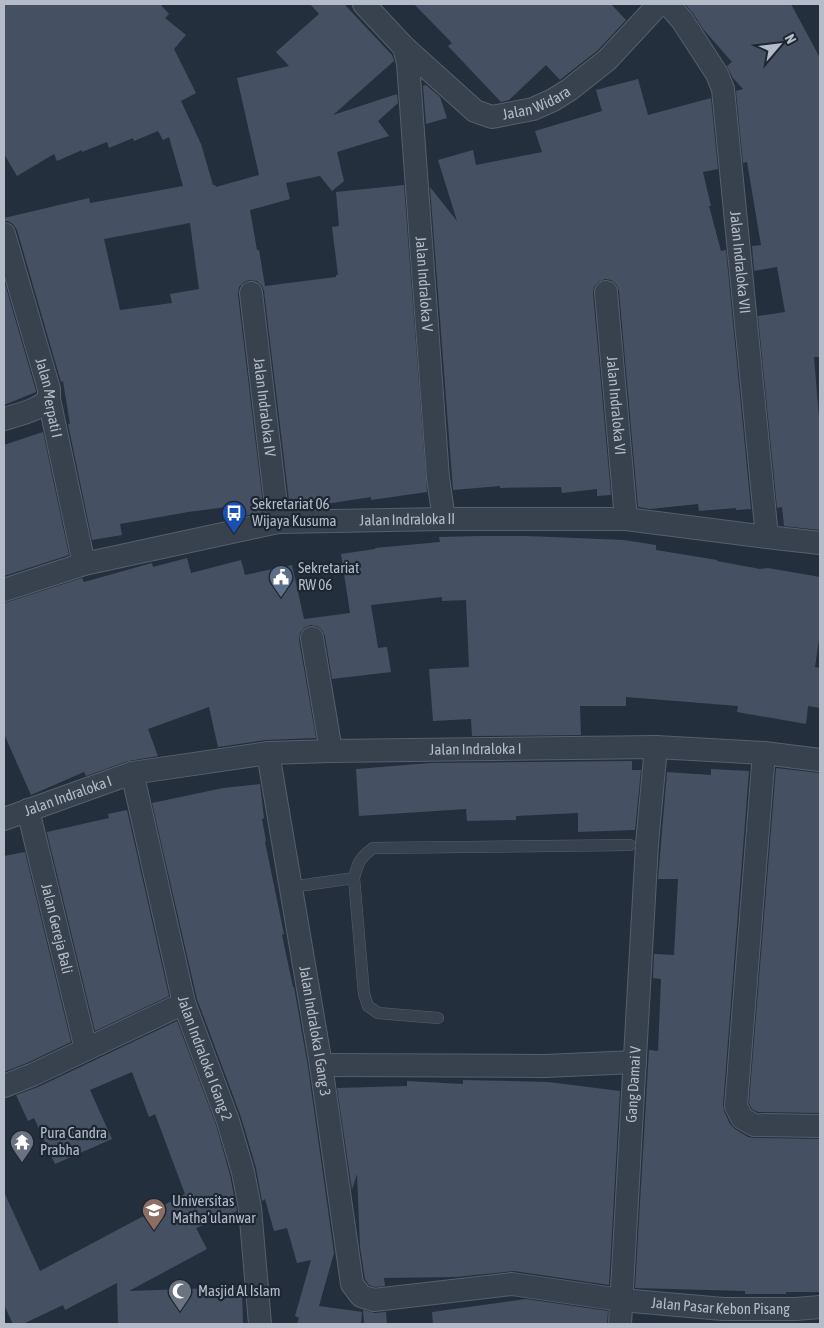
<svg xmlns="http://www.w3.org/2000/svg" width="824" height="1328" font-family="'Asap Condensed',sans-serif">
	<rect width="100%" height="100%" fill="#242f3e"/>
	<path fill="#455162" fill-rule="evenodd" d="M4 4H160L169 14 165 18 186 35 174 49 196 93 181 101 201 144 213 185H215L216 187 259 175 237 78 289 66 276 52 319 14 310 4H344L392 55 394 61 333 115 397 94 398 103 378 121 389 136 337 152 344 181 332 191 320 176 286 183 290 199 250 210 257 250H259L265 286 336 277V275H338L332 227 339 226 336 192 404 185 427 492 371 500V497L300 508 290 509 264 291 262 286 257 281 249 280 244 282 239 287 238 295 264 512 232 518V515H228L227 507 188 512 120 524 122 535 92 540 68 424H70L63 381 61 382 17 230 13 224 8 221H4V218L89 198 90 203 183 186 169 137 163 140 158 131 134 141 133 138 109 148 107 142 82 152V150L57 161 54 154 17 176 4 154ZM190 223 199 289 170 294 172 303 120 310 104 239Z
		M414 4H611L626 20 598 50 561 79 560 80 546 65 509 100 501 102 448 46 452 43Z
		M685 4H791L820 58V357H814L820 430V530L784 526 782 507 777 508 758 316 785 312 777 267 754 271 752 246 761 245 747 162 743 163 736 91 743 89 733 78 727 66 732 62 703 29 693 13Z
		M638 79 648 115 711 98 718 169 703 172 711 206H709L721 251 726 250 751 509 736 510V508L699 511 698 504 650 509 638 507 619 291 616 284 611 280 605 279 598 282 594 287 593 293 611 495 597 496V489L562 493 561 487 500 488V486L453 490 430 187 457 221 438 160 473 150 476 165 542 152 535 131 602 111 596 90Z
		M426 85 440 97 447 118 426 124 423 86Z
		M4 280 36 391V392L4 405Z
		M43 432 69 555 4 576V445Z
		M479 536H527L624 540 656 545V550L717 560V561L760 569 768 568 820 577V633L815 667 820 668V708L808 706 806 724 737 712 738 706 626 697V706H580L581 735 472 736 471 719 433 721 429 669 469 667 466 600 442 601V597L371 605 378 648 387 647 391 672 332 679 325 636 322 630 317 626 310 625 304 628 300 633 299 640 316 738 266 740 218 747 209 707 148 729 158 756 128 761 86 776 84 772 31 795 4 734V603L8 602 82 578 84 582 152 563 153 567 187 558 191 573 241 560 245 575 292 565 304 619 350 613 341 554 375 549V548L440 542 439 537Z
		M632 761V770H641L635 830 578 832V813L516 816V820L467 821 466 809 359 816 356 769 430 763Z
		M776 768 820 773V1113L758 1112 752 1109 749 1103Z
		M711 769 749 771 723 1105 724 1111 730 1124 735 1129 748 1137 754 1138 820 1139V1292H786V1294H745V1291L635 1288 649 1050 658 1051 661 979 653 978 654 954 674 955 678 879H658L667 772 711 775Z
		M260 784 264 818 262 819 266 841 265 842 284 934 282 935 293 987H294L308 1067 334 1253 319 1306 362 1312 361 1324H297L299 1318 295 1316 311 1260 297 1263 287 1228 274 1231 265 1199 262 1201 256 1168 241 1117 197 999 152 803 223 788Z
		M127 810 169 996 95 1031 47 833V832L109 818 108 814Z
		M25 852 71 1042 27 1063 4 1072V856Z
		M177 1021 216 1125 230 1175 237 1211 196 1228 207 1249 129 1291 242 1287 243 1324H118L117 1283 65 1310 63 1305 23 1324H13L4 1305V1192L40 1271 185 1194 155 1114 149 1117 132 1072 90 1090 112 1139 55 1164 34 1118 28 1121 16 1095 38 1087Z
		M463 1080 548 1082 620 1091 609 1285 514 1271 455 1277 384 1278 385 1286 375 1287 369 1285 365 1279 360 1247 357 1174 352 1190 337 1088 407 1086V1081L463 1084Z
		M526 1299 608 1311 607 1324H433L432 1312Z
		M363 1310 375 1313 386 1312 387 1324H364Z"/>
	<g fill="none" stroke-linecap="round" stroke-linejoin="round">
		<g stroke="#565f6c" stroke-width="12">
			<path id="service" d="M291 887 354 878
				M438 1018 378 1013 368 1006 364 994 354 878C358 862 360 858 373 848L630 845"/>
		</g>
		<g stroke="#565f6c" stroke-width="24">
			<g id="minor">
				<path id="s1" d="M364 4 404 47 475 111 492 117 533 109 553 100 569 90 607 60 659 4"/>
				<path id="s2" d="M668 4 682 20 717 74 723 89 767 537"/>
				<path id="s3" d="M404 47 408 63 438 478 444 519"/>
				<path id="s4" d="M4 234 49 389V399L84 564"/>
				<path id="s5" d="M606 292 626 519"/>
				<path id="s6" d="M251 293 278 522"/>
				<path d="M4 419C20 414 37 411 49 399"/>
				<path id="s7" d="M4 590 84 564 278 522 444 519H626L767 537 820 543"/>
				<path d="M312 638 331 751"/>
				<path id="s8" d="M268 753 321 1065 352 1284 361 1296 374 1300 512 1284 621 1300 723 1309H796L820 1307"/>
				<path d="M764 753 736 1106 742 1118 754 1125 820 1126"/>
				<path id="s9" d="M132 773 137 794 184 1003 228 1121 243 1172 250 1208 260 1324"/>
				<path id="s10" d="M28 810 86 1049"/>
				<path id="s11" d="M4 819 132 773 268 753 331 751 656 747 764 753 820 760"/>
				<path d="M321 1065 545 1066 635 1062"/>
				<path d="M4 1086 32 1075 184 1003"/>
				<path id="s12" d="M620 1324 647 844 656 747"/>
			</g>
		</g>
		<use href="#service" stroke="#38414e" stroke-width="11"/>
		<use href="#minor" stroke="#38414e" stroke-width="22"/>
	</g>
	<defs>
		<g id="bus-pin" transform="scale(1.25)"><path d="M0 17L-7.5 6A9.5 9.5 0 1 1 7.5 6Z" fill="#1a4fb4" stroke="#1d2633"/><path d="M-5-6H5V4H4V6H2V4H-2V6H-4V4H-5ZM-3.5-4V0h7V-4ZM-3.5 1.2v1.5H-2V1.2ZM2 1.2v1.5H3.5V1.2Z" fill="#fff"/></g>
		<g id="civic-pin" transform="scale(1.25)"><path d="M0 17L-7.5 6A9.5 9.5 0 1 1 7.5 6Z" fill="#5c6f8a" stroke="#1d2633"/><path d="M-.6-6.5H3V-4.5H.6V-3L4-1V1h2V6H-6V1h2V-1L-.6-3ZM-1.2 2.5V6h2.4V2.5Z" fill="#fff"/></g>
		<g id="temple-pin" transform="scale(1.25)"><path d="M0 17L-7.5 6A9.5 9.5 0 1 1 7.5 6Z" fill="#6b7280" stroke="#1d2633"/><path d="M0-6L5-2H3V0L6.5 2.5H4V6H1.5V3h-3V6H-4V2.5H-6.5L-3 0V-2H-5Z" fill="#fff"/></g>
		<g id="university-pin" transform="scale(1.25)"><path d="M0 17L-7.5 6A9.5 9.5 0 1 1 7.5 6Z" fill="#8d6e63" stroke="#1d2633"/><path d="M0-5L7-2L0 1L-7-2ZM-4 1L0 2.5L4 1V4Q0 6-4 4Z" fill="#fff"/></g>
		<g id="mosque-pin" transform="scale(1.25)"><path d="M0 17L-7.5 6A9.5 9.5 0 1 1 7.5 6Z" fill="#6b7280" stroke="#1d2633"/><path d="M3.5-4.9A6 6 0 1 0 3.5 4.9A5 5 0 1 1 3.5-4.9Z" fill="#fff"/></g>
	</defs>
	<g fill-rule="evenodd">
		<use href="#bus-pin" x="234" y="513"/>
		<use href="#civic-pin" x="281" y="577"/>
		<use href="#temple-pin" x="22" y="1142"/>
		<use href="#university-pin" x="154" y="1210"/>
		<use href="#mosque-pin" x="180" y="1291"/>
	</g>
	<g text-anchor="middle" stroke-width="4.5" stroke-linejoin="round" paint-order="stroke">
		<g font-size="15" fill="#b4bcc9" stroke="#1d2633">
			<text dy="5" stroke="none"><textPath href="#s1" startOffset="219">Jalan Widara</textPath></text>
			<text dy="5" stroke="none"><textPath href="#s2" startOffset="276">Jalan Indraloka VII</textPath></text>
			<text dy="5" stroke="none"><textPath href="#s3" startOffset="238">Jalan Indraloka V</textPath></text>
			<text dy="5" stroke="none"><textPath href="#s4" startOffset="170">Jalan Merpati I</textPath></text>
			<text dy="5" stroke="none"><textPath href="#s5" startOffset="114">Jalan Indraloka VI</textPath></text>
			<text dy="5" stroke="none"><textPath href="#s6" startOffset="115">Jalan Indraloka IV</textPath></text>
			<text dy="5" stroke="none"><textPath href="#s7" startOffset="412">Jalan Indraloka II</textPath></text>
			<text dy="5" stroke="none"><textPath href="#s11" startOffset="481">Jalan Indraloka I</textPath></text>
			<text dy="5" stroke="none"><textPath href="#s11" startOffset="68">Jalan Indraloka I</textPath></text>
			<text dy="5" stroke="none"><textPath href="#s10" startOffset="122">Jalan Gereja Bali</textPath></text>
			<text dy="5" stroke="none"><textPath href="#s8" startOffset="282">Jalan Indraloka I Gang 3</textPath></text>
			<text dy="5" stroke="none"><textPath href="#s9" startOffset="295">Jalan Indraloka I Gang 2</textPath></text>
			<text dy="5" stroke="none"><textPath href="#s12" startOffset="240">Gang Damai V</textPath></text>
			<text dy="5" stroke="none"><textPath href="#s8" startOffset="915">Jalan Pasar Kebon Pisang</textPath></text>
		</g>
		<g font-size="15" fill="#b4bcc9" stroke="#1d2633" text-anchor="start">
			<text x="252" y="509">Sekretariat 06<tspan x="252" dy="17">Wijaya Kusuma</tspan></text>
			<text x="298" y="573">Sekretariat<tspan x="298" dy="17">RW 06</tspan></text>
			<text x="40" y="1138">Pura Candra<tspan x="40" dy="17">Prabha</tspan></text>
			<text x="172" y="1206">Universitas<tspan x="172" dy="17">Matha'ulanwar</tspan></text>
			<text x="198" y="1296">Masjid Al Islam</text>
		</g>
	</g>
	<rect width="824" height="1328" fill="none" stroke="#b4bcc9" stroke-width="10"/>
	<g transform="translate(779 45) rotate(62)" stroke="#1d2633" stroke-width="4" paint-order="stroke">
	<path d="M0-4L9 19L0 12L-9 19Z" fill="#b4bcc9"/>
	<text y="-8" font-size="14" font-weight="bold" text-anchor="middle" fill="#b4bcc9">N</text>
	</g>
</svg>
